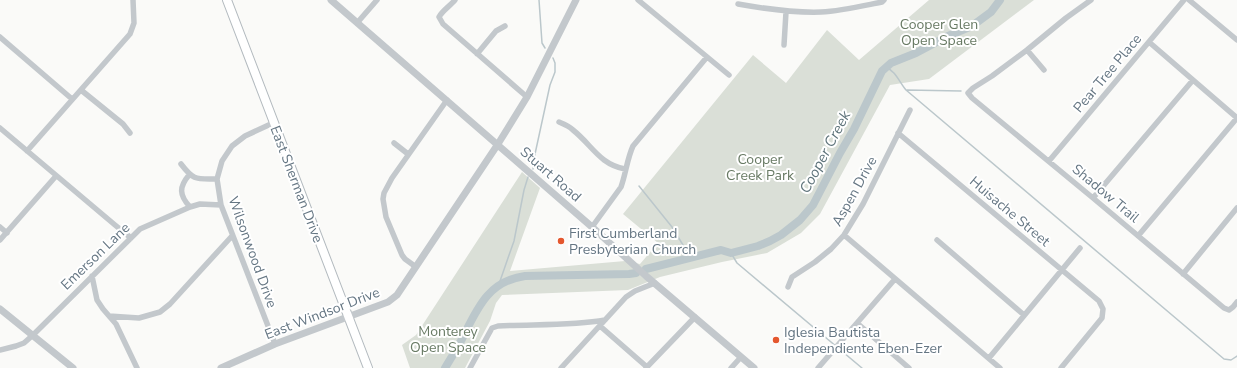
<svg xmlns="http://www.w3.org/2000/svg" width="1237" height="368" font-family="'Nunito Sans',sans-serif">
	<rect width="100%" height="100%" fill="#fafaf8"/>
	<path fill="#dadfd7" d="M929 0H1034L929 79 890 85 820 214 801 233 767 253 722 262 660 277 628 290 502 295 496 303 490 321 465 368H410L402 345 416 335 522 172 540 188 510 271 625 261 640 264 658 243 623 214 753 55 786 83 827 30 859 60Z"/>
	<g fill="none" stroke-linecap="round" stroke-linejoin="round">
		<path stroke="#bbc7cb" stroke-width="1.5" d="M539 0 542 43 545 48
			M885 67C896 71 899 82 906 90L1224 359 1231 360 1237 356
			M907 90 961 91
			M533 169 535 154 550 85 555 72V63L553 58
			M639 186 672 227 683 245
			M686 249 691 258
			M731 253 737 263 862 368
			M499 284 508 258 514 241 524 190 528 177"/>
		<path stroke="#bbc7cb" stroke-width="8" d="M646 269 721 250 731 253 758 246 770 241 781 235 800 220 813 205 840 153 854 129 882 71 891 63 916 53 948 36 972 26 991 12 1000 0
			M445 368C451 358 457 349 462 339 477 309 488 281 525 276L629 274 636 273"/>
		<g stroke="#b3babf" stroke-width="10">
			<path id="secondary" d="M227 0 368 368"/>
		</g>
		<path stroke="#c3c8cc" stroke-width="5.5" d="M455 0C450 6 442 11 439 17L443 24 527 97
			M638 0 729 75
			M1091 0 1066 18 1027 50 992 76 973 88 968 93 972 98 1093 198 1224 308 1229 310 1233 307 1237 302
			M1189 0 1237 40
			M738 4C766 9 793 13 821 12 842 11 862 6 882 2L884 0
			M357 23 377 0
			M0 37 72 99
			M784 45 786 12
			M1027 50 1044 70
			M477 54 496 31 505 26
			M81 90 123 124 130 133
			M559 122C564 124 569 126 573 130 592 145 599 164 625 169
			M273 123 245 136 232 146 222 161 217 179 221 205 275 344
			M0 128 115 225 131 238
			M898 133 1099 301 1103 309 1102 318 1061 368
			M394 143 408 154
			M27 151 130 34 134 23 133 0
			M1049 161 1184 0
			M181 164C194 181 196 179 217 179
			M189 175C179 187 179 195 190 207
			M1093 198 1193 80
			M0 227 7 233
			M592 227 621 187C626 173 627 159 633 146L707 57
			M844 235 1000 368
			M1138 236 1237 118 1149 42
			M0 240 56 176
			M937 240 1024 315
			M416 267 405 259 402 255 386 217 383 199 384 193 392 178 447 100
			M1183 274 1237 208
			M92 276 97 300 103 309 116 324 137 368
			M788 287 792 277 815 262 831 249 844 235 863 204 910 110
			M109 316 139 318 160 312 170 304 232 236
			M857 323 909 368
			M600 326 647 367
			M0 350 16 346 24 343 33 335 140 229 190 207 200 204 221 205
			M989 358 1080 248
			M470 368 492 328 498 326C532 324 572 326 605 320
			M561 368 626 297 635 291 655 283
			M646 368 695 317
			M731 368 741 357
			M818 368 895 279"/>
		<path stroke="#c3c8cc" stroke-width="7" d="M331 0 592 227 646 276 754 368
			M0 309 73 368
			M221 368 275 344 388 302 397 295 498 144 527 97 576 0"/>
		<use href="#secondary" stroke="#fff" stroke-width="8"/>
	</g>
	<g fill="#e4572e" stroke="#fff" stroke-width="1.5">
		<circle cx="561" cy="241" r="4"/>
		<circle cx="776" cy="340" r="4"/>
	</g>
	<g text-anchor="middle" stroke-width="4" stroke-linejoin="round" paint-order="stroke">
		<g font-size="14" fill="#687a64" stroke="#fff">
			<text x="939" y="29">Cooper Glen<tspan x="939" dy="16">Open Space</tspan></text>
			<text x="760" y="164">Cooper<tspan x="760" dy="16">Creek Park</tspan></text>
			<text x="448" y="336">Monterey<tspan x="448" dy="16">Open Space</tspan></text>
		</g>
		<g font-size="14" fill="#657683" stroke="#fff">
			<text transform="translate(1107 73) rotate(-50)" y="5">Pear Tree Place</text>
			<text transform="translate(551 174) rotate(41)" y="5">Stuart Road</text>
			<text transform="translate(297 184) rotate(69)" y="5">East Sherman Drive</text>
			<text transform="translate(854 191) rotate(-61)" y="5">Aspen Drive</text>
			<text transform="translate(1106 193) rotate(40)" y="5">Shadow Trail</text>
			<text transform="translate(1010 211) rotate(40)" y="5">Huisache Street</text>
			<text transform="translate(253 252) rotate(70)" y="5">Wilsonwood Drive</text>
			<text transform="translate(95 256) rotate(-44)" y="5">Emerson Lane</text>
			<text transform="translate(322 313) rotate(-21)" y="5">East Windsor Drive</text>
		</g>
		<g font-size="14" fill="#657683" stroke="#fff" text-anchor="start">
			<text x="569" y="238">First Cumberland<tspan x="569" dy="16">Presbyterian Church</tspan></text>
			<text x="784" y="337">Iglesia Bautista<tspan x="784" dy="16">Independiente Eben-Ezer</tspan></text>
		</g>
		<g font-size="15" font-style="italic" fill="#60757c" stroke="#fff">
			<text transform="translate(825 152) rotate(-62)" y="5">Cooper Creek</text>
		</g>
	</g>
</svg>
